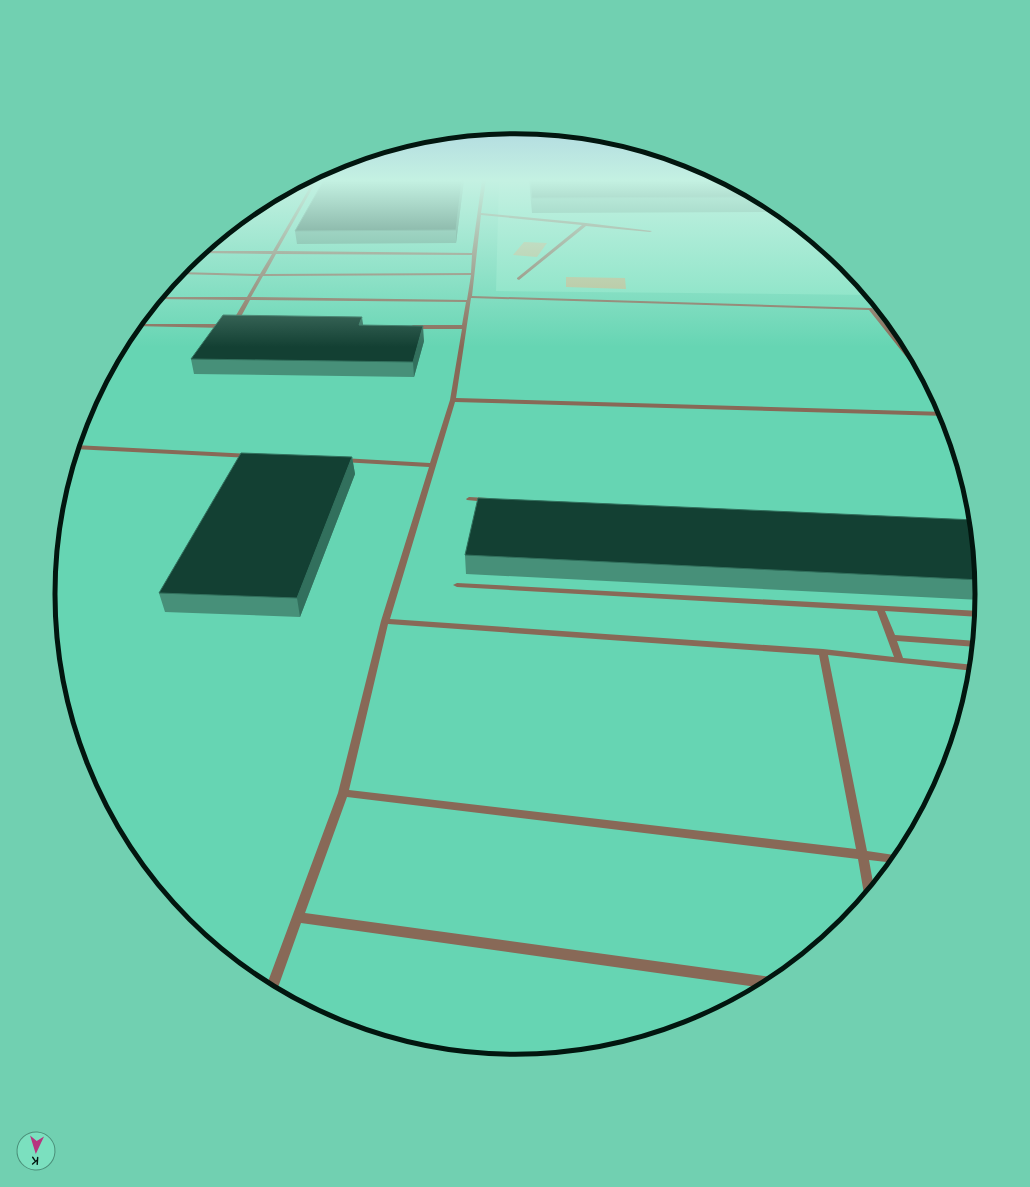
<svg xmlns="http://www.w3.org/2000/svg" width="1030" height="1187" font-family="'Varela Round',sans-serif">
	<rect width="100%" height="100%" fill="#7be0bf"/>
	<path fill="#66d5b3" d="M302 180H499L496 291 871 295 903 334 947 415 973 503 982 594 973 685 946 772 903 853 845 924 774 982 693 1025 606 1052 515 1060 424 1051 336 1025 255 982 185 924 127 853 83 772 57 684 48 593 57 502 84 415 127 334 185 263 256 205Z"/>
	<path fill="#b8ba8c" d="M524 242 547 243 537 257 513 255Z
		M566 277 625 278 626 289 566 287Z"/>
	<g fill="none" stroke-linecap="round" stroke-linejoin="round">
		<path fill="#886957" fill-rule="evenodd" d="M105 375 111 376 112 377 109 379 103 378Z"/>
		<path fill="#886957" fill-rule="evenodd" d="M314 180H317L277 251 472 253 482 180H486L481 213 586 223 652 231 650 232 586 226 519 280 517 279V278L582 225 481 215 472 296 870 308H872L923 371 930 384 927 383 869 310 471 298 456 398 945 412 947 416 455 402 390 619 823 649 894 657 877 611 457 587 453 585 457 583 980 611V617L885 611 895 635 977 641V647L897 641 903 658 975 665 974 671 828 655 867 851 901 856 895 863 869 860 874 888 867 898 864 894 858 859 347 797 305 913 772 977 776 979 774 982 764 988 301 923 276 993 266 987 338 793 381 621 429 467 342 462 339 460 342 458 430 463 450 400 462 329H413L410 327 413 325H462L466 302 250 300 237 324 234 326 231 324 245 300 155 299 157 297H247L259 276 176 274 178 272 260 274 272 254 197 253 200 251H203L213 240 214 241 207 251H273ZM276 254 472 255 471 273 265 274ZM471 275 467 300 251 297 263 276ZM388 624 819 655 856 849 349 790Z
			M135 324H226L229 326 226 328 133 326Z
			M74 445 251 454 254 456 251 458 74 449Z
			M469 497 487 498 490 500 487 502 467 500 466 499Z"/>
	</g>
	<path fill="#479079" d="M464 180 456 243 297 244 295 231Z
		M529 180H728L775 205 783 212 532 213Z
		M363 325 424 341 414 377 194 374 191 359Z
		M352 457 355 474 300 617 165 612 159 593Z
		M975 520 982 594 981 600 466 574 465 555Z"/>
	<path fill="#32705d" d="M462 180H464L456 243V230Z
		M362 317 364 331 359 325Z
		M423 326 424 341 414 377 413 362Z
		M352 457 355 474 300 617 297 598Z"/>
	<path fill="#134033" stroke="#32705d" d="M324 180H462L456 230 295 231Z
		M530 180H728L760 197 532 198Z
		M223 315 362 317 359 325 423 326 413 362 191 359Z
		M241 453 352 457 297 598 159 593Z
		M478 498 975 520 981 580 465 555Z"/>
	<linearGradient id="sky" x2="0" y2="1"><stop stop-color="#88a6de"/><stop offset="0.52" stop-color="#c4f1e2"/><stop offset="1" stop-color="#c4f1e2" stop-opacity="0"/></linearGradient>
	<rect width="1030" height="347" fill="url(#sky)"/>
	<path d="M0 0H1030V1187H0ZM55 594a460 460 0 1 1 920 0a460 460 0 1 1-920 0Z" fill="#71d0b1" fill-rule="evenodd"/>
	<path fill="none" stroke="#02160f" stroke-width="5" d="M55 594a460 460 0 1 1 920 0a460 460 0 1 1-920 0Z"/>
	<g transform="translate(36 1151) rotate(184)"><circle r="19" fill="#7be0bf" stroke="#4b8f79"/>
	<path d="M0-3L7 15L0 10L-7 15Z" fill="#b7357f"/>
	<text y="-6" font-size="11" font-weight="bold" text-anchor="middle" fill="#02160f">K</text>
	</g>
</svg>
